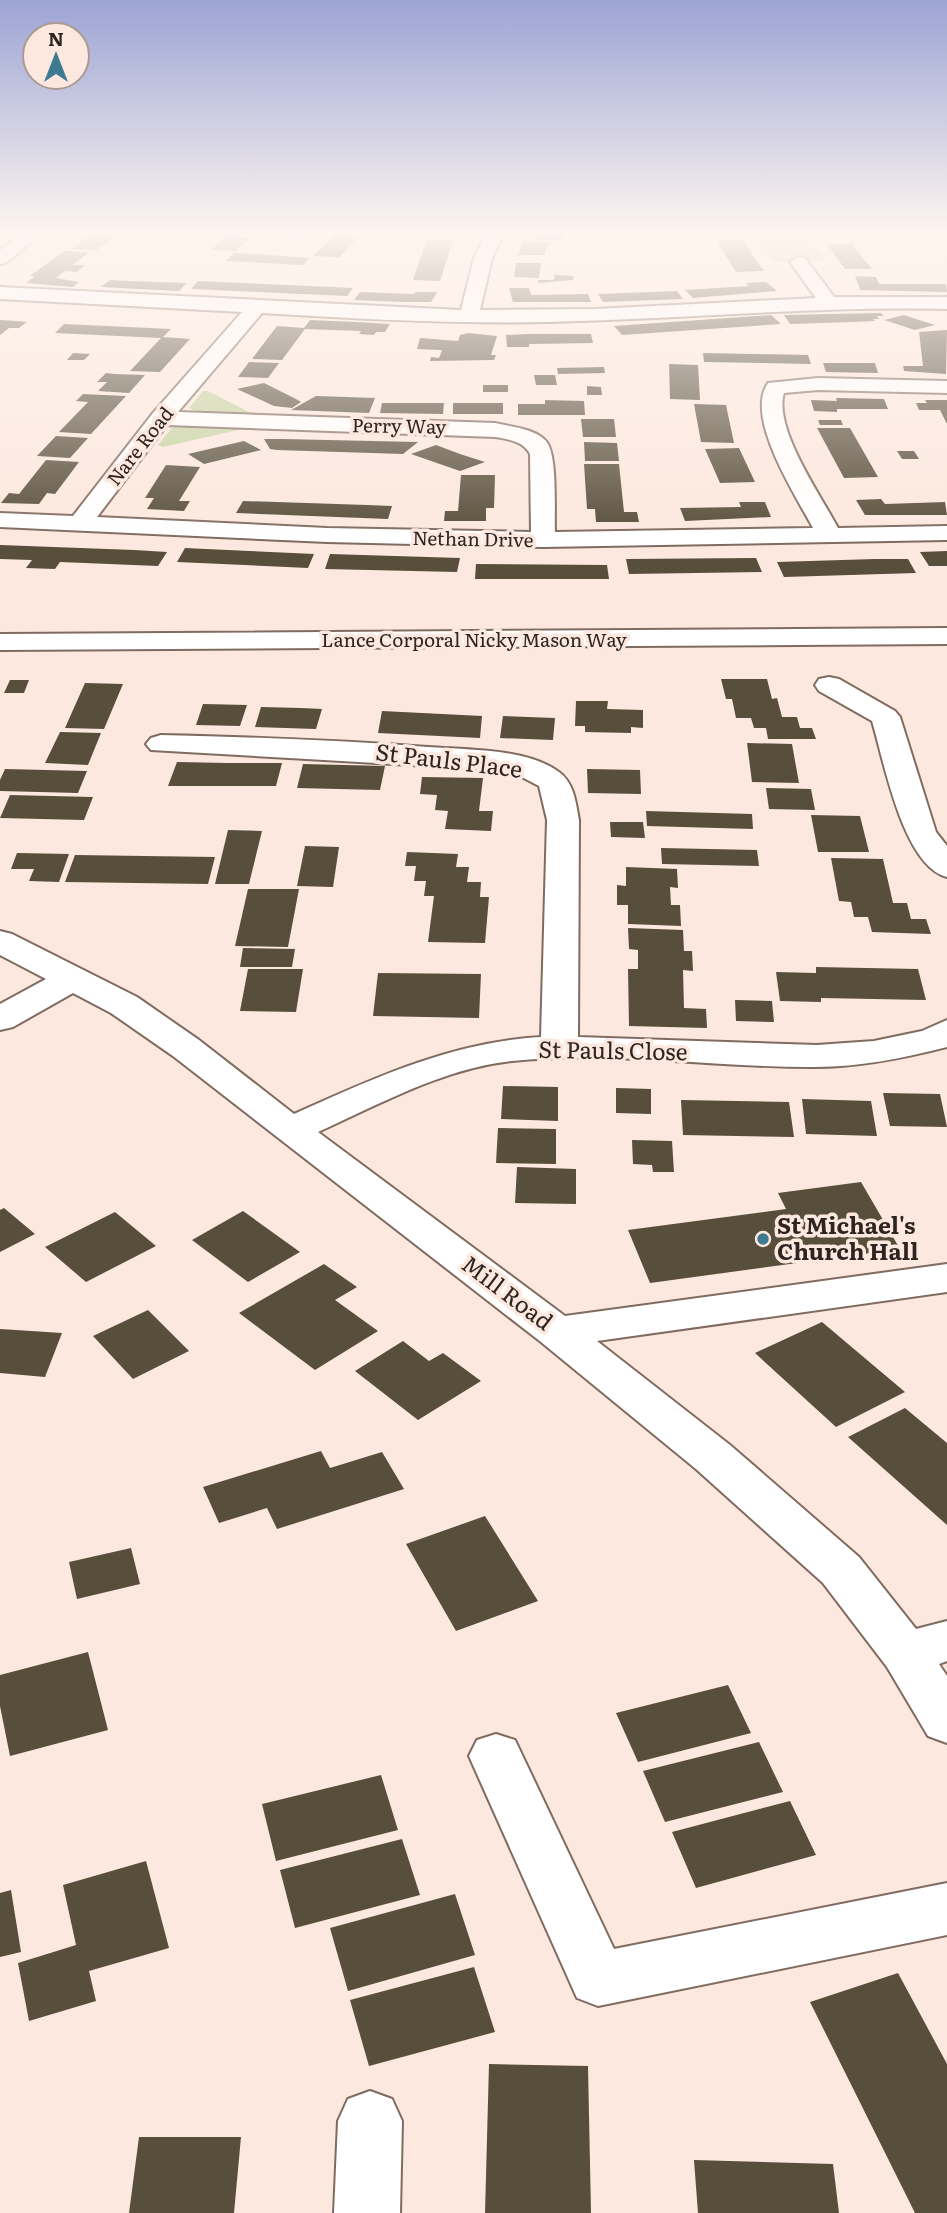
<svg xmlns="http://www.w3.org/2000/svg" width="947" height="2213" font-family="Literata,serif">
	<rect width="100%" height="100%" fill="#fce8de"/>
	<path fill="#c5d2a0" d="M757 239 810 241 824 261 773 262Z
		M203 391H208L253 414 201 413 189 408Z
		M189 425 242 428V429L163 447 158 445 172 428Z"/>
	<path fill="#574e3b" d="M99 230H126L137 231 130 236 94 233Z
		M377 230H428L422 236 373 234Z
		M541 230H568L561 241 535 239Z
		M90 235 114 237 96 250 72 249Z
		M226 236 250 238 235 251 211 250Z
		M334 236 359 237 339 257 313 256Z
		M427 239 453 240 440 281 413 280Z
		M743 240 760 266 764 271 736 272 717 241Z
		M523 241 549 242 544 255H518Z
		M827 244H852L872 269H845Z
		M64 251 89 252 73 265H85L77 272 65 271 56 278 79 282 73 287 26 283 35 276H30Z
		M234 253 253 254 310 258 303 265 226 261Z
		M516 263H541L539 278 514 277Z
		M555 273 556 275 574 276 573 280 538 283V280H554Z
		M855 276 876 277 879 284H946L947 292 860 290Z
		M110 280 129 281 187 283 179 291 101 287Z
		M198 281 334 287 353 288 347 296 191 289Z
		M766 282 777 291 693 298 685 290 749 286 746 283Z
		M509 288H529L531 295 588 294 591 302H513Z
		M677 291 683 299 603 302 598 294Z
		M360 292 414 294 416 292H437L431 302H403L354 300Z
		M881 313 884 316H877L879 319H873L875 321 852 322 790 324 784 315Z
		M771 315 781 324 622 335 614 326Z
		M904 315 919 320 935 325 915 330 884 320Z
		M0 320 16 321 27 322 19 328H9L0 335Z
		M310 320 356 322 390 324 385 332H376L374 335 359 334 361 331 305 329 282 360 252 359 277 326 304 328Z
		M64 324 171 329 163 337 190 339 160 372 130 371 161 338 55 333Z
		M947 330 946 374 904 371 903 366H923L919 332Z
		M468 333 497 336 491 355H496L494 360 430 361 431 357 439 358 442 350 417 349 420 338 458 341 460 335Z
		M528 334H591L593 343 529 344V347H507L506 335Z
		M73 353 90 354 84 360H67Z
		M703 353 808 355 811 364 704 362Z
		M249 362 279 363 268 378 238 377Z
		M823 363H875L878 373 826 372Z
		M669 364 698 365 700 400 670 399Z
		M604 367 605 373 558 374 557 368Z
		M106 373 115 374 145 375 129 393 98 391 107 382H97Z
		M534 375H555L557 385H536Z
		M264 383 296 399 301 402 292 408 274 406 237 389Z
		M483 385H508V392H483Z
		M587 386 601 387 602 395H587Z
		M83 394 126 396 91 434 59 432 88 402 76 401Z
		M316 396 347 397 375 398 369 413 291 410Z
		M836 398 884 399 888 409H837V412L814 411 811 400 837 401Z
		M545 400 584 401 585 415H518V404H545Z
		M925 400H947V424L940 410H919L916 403H927Z
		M382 403H444L443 414 380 413Z
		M453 403H503V414H453Z
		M694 404 726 405 734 443 701 442Z
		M581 419H614L616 437H583Z
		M818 420H841L843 425H820Z
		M817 428H850L878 477 844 478Z
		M56 436 88 438 70 458 37 456Z
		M264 439H282L418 442 403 454 277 450 270 449Z
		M244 441 261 450 204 464 188 454Z
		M584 442 617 443 619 461H585Z
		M436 445 460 454 485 462 460 471 411 454Z
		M739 448 755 482 720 483 705 449Z
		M897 451H914L919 459H902Z
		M46 460 79 462 55 494 47 493 39 504 1 503 9 493 19 494Z
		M584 464H619L624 512H637L639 522H596L595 509H587Z
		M166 465 200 467 179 501H190L184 511 147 509 154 498H145Z
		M461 475H495L494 508H486V521H444L445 511H458Z
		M881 499 885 504 945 502 947 515H865L856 500Z
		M243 501 367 505 392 506 388 519 236 513Z
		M739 502H765L771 517 685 521 680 508 741 507Z
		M0 545 134 550 167 552 158 566 60 562 55 569 26 568 32 560 0 559Z
		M185 548 249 551 314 554 308 568 177 562Z
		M947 551V566H929L920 552Z
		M330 554 460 558 457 572 325 569Z
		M756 558 762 572 629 574 626 559Z
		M875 559H908L916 573 784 577 777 562Z
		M476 564 607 565 609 579H475Z
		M721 679H767L772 699 777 698 782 717H797L800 728H812L816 739H768L766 728H754L751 718H736L732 699H726Z
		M10 680H29L24 693H4Z
		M85 683 123 684 104 729 65 728Z
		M576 701H608L607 709 643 710V728L631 727V733L585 732V726H575Z
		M203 704 247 705 240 726 196 725Z
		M261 707 301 708 322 709 316 729 255 727Z
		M382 711 482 716 480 738 378 733Z
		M503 716 555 718 553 740 500 738Z
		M60 732 101 733 88 765 45 763Z
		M747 743 792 744 799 783 752 782Z
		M177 762 228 763H282L276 786H168Z
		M303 764 385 766 380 790 297 788Z
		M5 769 87 771 78 793 0 791V780Z
		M587 769 640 770 641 794 588 793Z
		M422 777 483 778 479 811H493L491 831 445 829 448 811 435 810 437 795 420 794Z
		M766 788 811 789 815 810 769 809Z
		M10 795 93 797 84 820 0 818Z
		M646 811 752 814 753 829 647 826Z
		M811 815 860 816 869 852H818Z
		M610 822H643L645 838 611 837Z
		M228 830 262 831 249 884H215Z
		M305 846 339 847 333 887 297 886Z
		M661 848 757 850 759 866 662 864Z
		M407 852 458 854 456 867H469L467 882H481L480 897H489L485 943 428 942 434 896H424L426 881H414L416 866H405Z
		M17 853 69 854 59 882 29 881 34 869H11Z
		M75 855 215 857 208 884 65 882Z
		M831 858 883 859 893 903H907L911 919H926L931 934 872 932 868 917H854L851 902 839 901Z
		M626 867 677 869 678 888 670 887 671 905H680L681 926 628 924V905H617V885L626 886Z
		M248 889H299L288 947 235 946Z
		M628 928 683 930 684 951H692L693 971 683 970 684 1008 706 1009 707 1028 629 1026 628 969H638V950L629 949Z
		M243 948 295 949 292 967H240Z
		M816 967 918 969 926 1000 821 998V1002L780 1001 776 972 816 973Z
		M248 969H303L296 1012 240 1011Z
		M378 973 481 974 479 1018 373 1016Z
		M735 1000 772 1001 774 1022 736 1021Z
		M503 1086 558 1087V1121L501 1119Z
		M616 1088 651 1089V1114L616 1113Z
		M883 1093 940 1094 947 1127 890 1126Z
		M802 1099 871 1101 877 1136 806 1134Z
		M681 1100 789 1102 794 1137 683 1135Z
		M498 1128 556 1129V1164L496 1163Z
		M632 1140 672 1141 674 1172H653L652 1165 633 1164Z
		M517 1167 576 1169V1204L515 1203Z
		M861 1182 900 1249 650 1283 628 1230 786 1209 778 1193Z
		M4 1208 35 1234 0 1252V1210Z
		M243 1211 300 1252 248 1282 192 1240Z
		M115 1212 156 1246 86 1282 45 1247Z
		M324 1264 357 1287 335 1300 378 1331 315 1370 239 1313Z
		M148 1310 189 1351 133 1379 93 1336Z
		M822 1322 905 1392 836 1427 755 1353Z
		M0 1329 62 1333 45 1377 0 1373Z
		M403 1341 429 1361 443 1353 481 1381 418 1420 355 1371Z
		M905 1408 947 1443V1525L848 1437Z
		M321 1451 330 1468 382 1452 404 1489 277 1529 267 1508 219 1523 203 1487Z
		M485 1516 538 1601 456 1631 406 1544Z
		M131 1548 140 1584 77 1599 69 1562Z
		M88 1652 108 1730 10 1756 0 1706V1675Z
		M728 1685 751 1733 638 1762 616 1713Z
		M759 1742 783 1792 665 1822 643 1771Z
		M381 1775 398 1830 276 1861 262 1804Z
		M790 1801 816 1855 696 1888 672 1832Z
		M402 1839 420 1895 295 1928 280 1870Z
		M146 1861 169 1948 89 1971 96 2001 29 2021 18 1963 76 1945 63 1885Z
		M11 1890 21 1952 0 1957V1893Z
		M455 1894 475 1955 348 1991 330 1928Z
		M474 1967 495 2032 369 2066 350 2000Z
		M898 1973 947 2064V2213H915L810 2002Z
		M489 2064 588 2066 591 2213H485Z
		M139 2137H241L234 2213H129Z
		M694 2160 833 2164 839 2213H698Z"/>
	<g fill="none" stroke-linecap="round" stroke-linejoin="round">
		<g stroke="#806b60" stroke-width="4">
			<path id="minor" d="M26 230H45L6 263 0 264V250Z
				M290 230H308L301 239 295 240 286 235Z
				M488 230H506L492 258 480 310 595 309 816 298 790 262 799 257 805 258 834 297H947V309C814 306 682 319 549 322 453 324 357 319 262 313L178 412 495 423C511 427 534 428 546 441 558 455 554 512 555 532L813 528C796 496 744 417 768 383L818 378 947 381V393L818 390 784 393C773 428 821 496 838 528L947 526V540L543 547 327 542 0 527V513L73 516 153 413 242 312 0 299V287L461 310 474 258ZM167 425 495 437C507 439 524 441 530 454L531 532 327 528 97 517Z
				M829 677 839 679 895 711 900 717 936 832 947 846V877C903 866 884 761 872 721L819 691 815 685 819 679Z
				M161 735C250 737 339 740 428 747 466 750 527 748 559 772 574 783 576 803 579 820L578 1037 817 1045 874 1041 922 1031 947 1020V1047C904 1058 860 1067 816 1067 715 1068 612 1050 512 1061 444 1068 380 1104 318 1132L565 1316 947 1264V1292L597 1341 730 1445 859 1557 916 1629 947 1621V1661L939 1664 947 1676V1743L928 1736 887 1667 823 1583 696 1469 541 1342 173 1056 111 1013 73 993 13 1027 0 1030V1004L46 979 0 955V931L12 934 137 997 199 1040 294 1114C374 1078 452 1042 541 1037L547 820 539 786 516 774 480 769 151 750 146 744 151 738Z
				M496 1734 515 1740 614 1949 947 1883V1935L598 2006 577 1998 469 1756 477 1740Z
				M370 2091 392 2099 402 2121 400 2213H334L338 2121 348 2099Z"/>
		</g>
		<g stroke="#806b60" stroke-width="4">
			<path id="major" d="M947 628V644L0 650V634Z"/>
		</g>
		<use href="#minor" fill="#fff" fill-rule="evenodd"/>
		<use href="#major" fill="#fff" fill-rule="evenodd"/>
	</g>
	<linearGradient id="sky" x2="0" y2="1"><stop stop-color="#9ca4d4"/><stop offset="0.43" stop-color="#fef5f0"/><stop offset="1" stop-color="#fef5f0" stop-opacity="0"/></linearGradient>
	<rect width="947" height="540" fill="url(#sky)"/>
	<circle fill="#3e7b91" stroke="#fce8de" stroke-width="2.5" cx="763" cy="1239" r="7"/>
	<g text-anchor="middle" stroke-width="7" stroke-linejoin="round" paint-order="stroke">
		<g font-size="19" fill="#2e2521" stroke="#fce8de">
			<text transform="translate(399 426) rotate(1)" y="7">Perry Way</text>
			<text transform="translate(140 446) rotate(-52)" y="7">Nare Road</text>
			<text transform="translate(473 539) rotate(1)" y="7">Nethan Drive</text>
			<text x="474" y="647">Lance Corporal Nicky Mason Way</text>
		</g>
		<g font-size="23" fill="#2e2521" stroke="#fce8de">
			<text transform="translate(449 761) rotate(7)" y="8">St Pauls Place</text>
			<text transform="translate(613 1051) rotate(1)" y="8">St Pauls Close</text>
			<text transform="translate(507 1293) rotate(37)" y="8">Mill Road</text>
		</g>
		<g font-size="23" font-weight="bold" fill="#2e2521" stroke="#fce8de" text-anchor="start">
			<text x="777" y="1234">St Michael's<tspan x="777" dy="26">Church Hall</tspan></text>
		</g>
	</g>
	<g transform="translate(56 56)"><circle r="33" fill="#fce8de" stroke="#aa9a92" stroke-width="2"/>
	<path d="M0-5L12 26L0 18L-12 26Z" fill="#3e7b91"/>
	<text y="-10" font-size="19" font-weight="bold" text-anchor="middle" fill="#2e2521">N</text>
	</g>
</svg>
